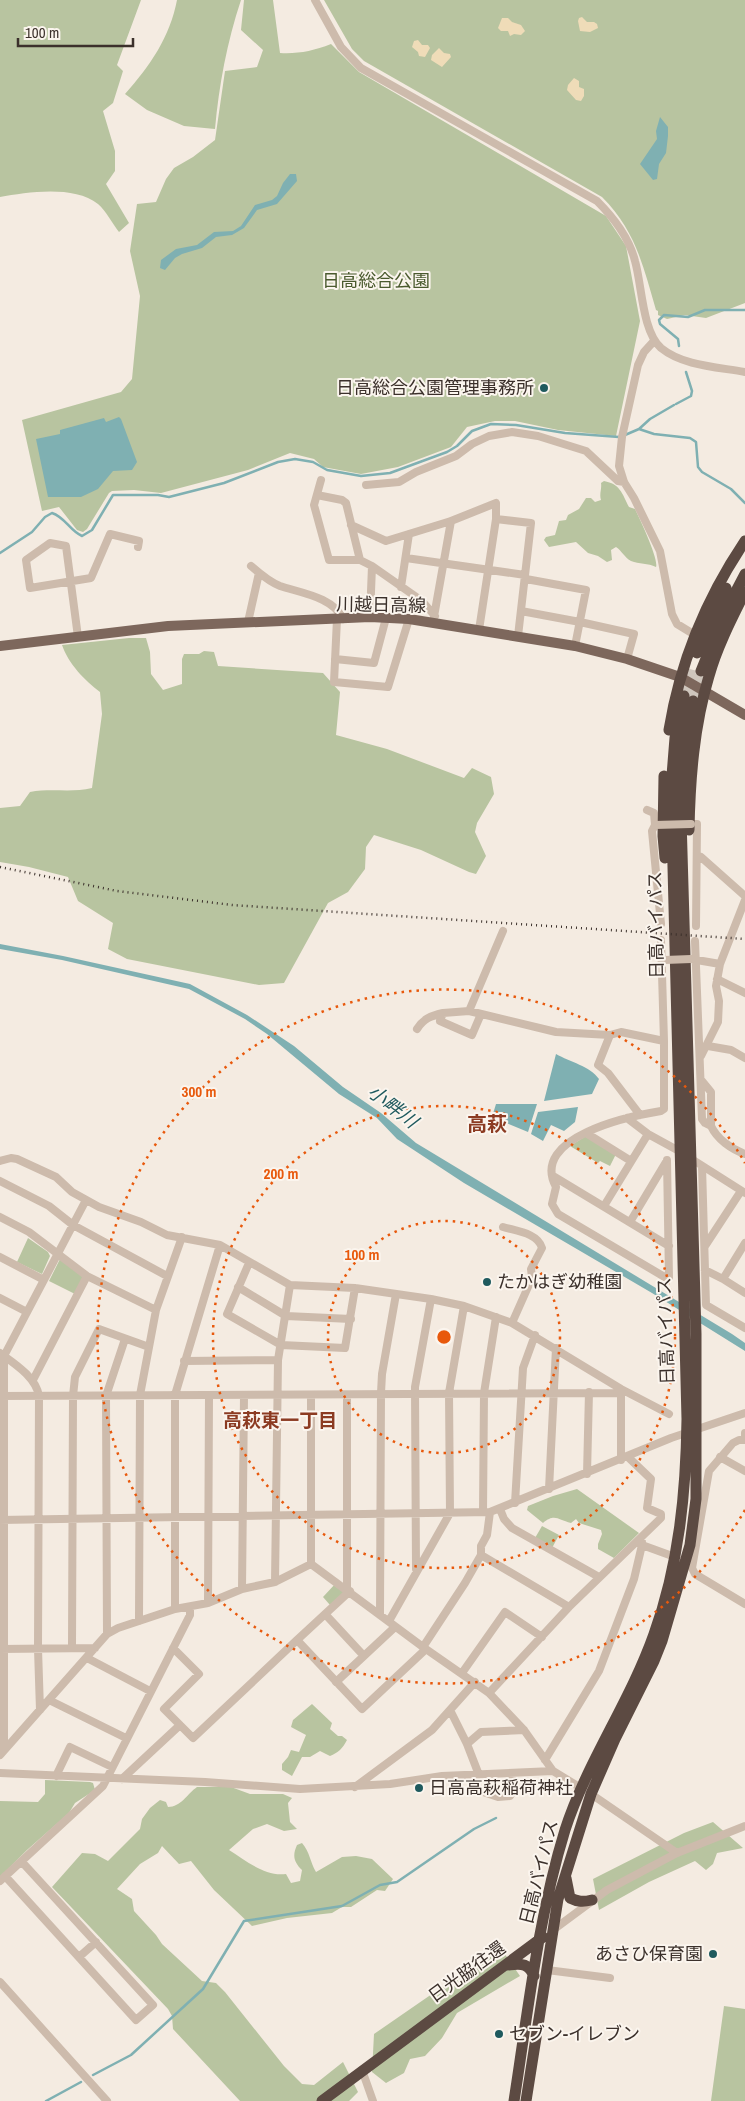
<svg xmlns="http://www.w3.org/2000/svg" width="745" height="2101" font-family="'Archivo Narrow','Noto Sans JP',sans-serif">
	<rect width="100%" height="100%" fill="#f4ebe1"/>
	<path fill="#b8c4a0" d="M0 0H141L117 65 123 71 113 103 103 111 115 151V171L106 184 129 223 119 232C112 223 106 211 98 204 74 185 28 192 0 197Z
		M177 0H241C227 42 219 85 215 129L184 126 147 110 125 94C150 66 170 37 177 0Z
		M244 0H273L280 53C298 54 313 51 331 44L359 72 606 216 626 246 640 321 616 436 558 430 515 421H495L467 427 451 447 398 467 361 474 323 467 314 459 290 453 248 470 161 493 134 490 112 491 109 493 87 529 83 532 77 530 59 507 42 511 22 420 121 392 132 379 140 296 130 251 137 204 156 202 166 179 174 168 193 157 215 140 225 71 257 67 263 50 241 30Z
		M324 0H745V303L706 318 685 315 667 319 658 315V311L656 310C643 266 636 231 602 197L364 61 352 49Z
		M604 481C620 484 622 493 629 507L635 509C640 519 659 560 656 567 648 563 639 564 631 561 624 557 622 551 616 547L611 550 612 560 607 562 598 556 588 553 576 542 549 547 544 540 546 537 555 535 559 521 566 520 568 515 579 509 586 498H591L595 502 601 500C599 494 602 489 601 483Z
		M129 638H146L150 652 151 674 163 690 182 684V659L184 654H199L204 651 214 652 218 666 323 673 340 692 336 735 387 749 464 778 472 768 491 777 494 794 477 823 475 832 486 856 476 874 469 872 421 850 374 835 366 847 365 869 348 892 328 903 284 983 259 985 127 959 108 949 113 923 78 901 68 877 29 867 0 862V808L20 806 30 792C51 788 72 793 92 788L102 714 100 692C85 681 68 663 62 645Z
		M586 1136 616 1154 610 1166 600 1161 598 1163 570 1146Z
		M28 1238 48 1252 50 1256 42 1274 17 1262Z
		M60 1259 84 1276 75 1294 49 1281Z
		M577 1489 639 1533 614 1558 598 1549V1544L602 1534 601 1530 579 1523 576 1519 571 1523C558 1520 555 1513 543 1523L527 1510 528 1506 553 1496Z
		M542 1526 559 1535 552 1548 535 1538Z
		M336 1583 343 1589V1593L330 1605 323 1597Z
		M312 1704 332 1723 330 1729 338 1736H342L347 1740C343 1748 338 1753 330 1756L320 1751 310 1757H302L292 1776 282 1770V1764L288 1757 291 1750 299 1752 306 1735 291 1727 293 1720Z
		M45 1780 90 1782 93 1783 95 1790 75 1803 69 1813 27 1850 0 1877V1801L38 1802 45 1794Z
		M197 1787H231L250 1794H283L292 1798 288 1803 290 1822 297 1829 284 1831 267 1824 253 1829 229 1850C245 1860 265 1877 286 1874L291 1883 300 1881 302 1870C294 1862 292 1856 297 1845L302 1843C310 1852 310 1862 316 1872L342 1857 356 1856 372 1859 393 1879 385 1891 377 1890 351 1907H342L332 1913 287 1918 252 1926 214 1890 191 1861 179 1864 162 1846 158 1853 140 1864 117 1889 132 1899 134 1911 156 1935 162 1944 202 1981 216 1983 225 1992 284 2066 302 2084 314 2085 343 2062 358 2092 349 2101H240L173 2029 172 2016 168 2009 52 1887 82 1853 95 1854 108 1861 140 1829 142 1819 150 1808 160 1800 166 1802 168 1807C181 1807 187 1794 197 1787Z
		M713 1822 743 1848 717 1853 713 1864 706 1870 695 1861 649 1882 599 1910 593 1879 684 1833Z
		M500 1947 520 1976 457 2013 442 2038 425 2056 410 2059 404 2073 386 2083 372 2072 374 2034Z
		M724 2006 745 2009V2101H711Z"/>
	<path fill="#efdcb8" d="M582 17 587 22H594L597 24 598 28 590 32 580 31 578 21 579 18Z
		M502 18H508L512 22 521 25 525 31 521 35 514 34 510 36 508 31H501L498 28Z
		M418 40 422 45H428L430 48 425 57 419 56 418 52 412 47 414 41Z
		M439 48 444 53 450 54 451 57 442 67 431 60 432 55Z
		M574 78 579 81V87L584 89V96L581 101 576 100 567 90 568 85Z"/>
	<path fill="#7fb0b2" d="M660 117 668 127V136L666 153 659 164 657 179 653 180 640 164 657 139 656 131Z
		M290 174H296L297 181 277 204 257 210 244 228 232 235 216 237 202 248 182 254 175 258 165 270 160 268 161 260 176 249 197 245 214 232 233 231 241 226 255 205 272 200 277 196 283 183Z
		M119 417 121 419 137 462 132 470 113 471 98 489 81 497H48L36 439 60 434V430L104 418 106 422Z
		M0 944 63 956 190 984 247 1015 294 1046 343 1087 381 1113 416 1143 732 1334 745 1343V1351L652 1293 464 1183 397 1139 377 1118 339 1094 267 1034 245 1019 189 989 62 960 0 949Z
		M556 1054C570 1062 590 1066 599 1079L592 1094 544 1101Z
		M496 1104H537L528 1132 492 1117Z
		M578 1107 575 1122 564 1131 551 1125 543 1141 531 1134 538 1112Z"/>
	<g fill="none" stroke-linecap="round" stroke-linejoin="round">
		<path stroke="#7fb0b2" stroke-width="2.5" d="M679 346 678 339 660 324 659 320 664 315 688 317 705 310H745
			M676 404 691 396 692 391 686 372
			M639 429 654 434 690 438 696 442 698 467 702 472 731 489 745 503
			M625 435 639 429 650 419 674 405
			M0 553 32 532 45 517 52 513C65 517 70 531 82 536L92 530 113 495H158L169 497 224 483 278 462 295 459 313 462 327 470 361 476 390 473 447 452 457 446 472 431 491 424 516 425 565 433 619 437
			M93 2075 131 2055 203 1989 244 1921 342 1906 380 1885 397 1882 474 1829 496 1818
			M46 2101 81 2082"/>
		<path stroke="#cfc6bd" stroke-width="11" stroke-dasharray="11 5.5" stroke-linecap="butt" d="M684 696 692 666
			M693 701 701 671"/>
		<path stroke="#cdbbac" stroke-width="8" d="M315 0 341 47 361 68 597 201C614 218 629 237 635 261 642 285 642 331 661 348 683 366 718 367 745 372
			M654 341 644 352 638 365 622 437 619 466 624 482 634 498 660 551 672 614 677 624 695 635
			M321 480 314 505 329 560H360
			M366 485 399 482 416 472 456 456 472 444 489 436 512 432 538 436 586 451 618 481 624 482
			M317 495 342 500 346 503 360 560 372 566 370 617
			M496 519 531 523 518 636
			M351 525 386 541 451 521 496 503V519L479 630
			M406 558 525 575
			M251 566C259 573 269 582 280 586 301 593 333 597 343 619
			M372 566 422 601 435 616
			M526 579 586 590 575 646
			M401 587 409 534
			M521 611 580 622 634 634 627 659
			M337 619 334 682 388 687 409 619
			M248 622 259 573
			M433 622 451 521
			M78 637 66 546 50 543 26 560 30 588 91 578 110 534 139 541 138 547
			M335 659 374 663 386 618
			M647 810 654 813 655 825 652 831 661 924
			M691 824H697L696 926
			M701 857 745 896
			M661 940 664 1041
			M695 941 702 1119 705 1123 711 1126
			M691 959 720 964
			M717 979 745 993
			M469 1011 503 931
			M481 1014 472 1035 440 1021 443 1013 469 1011 556 1032 610 1035 621 1032 664 1041V1109L661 1111C630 1116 529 1137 556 1187L552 1204 558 1214 668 1279 669 1278 667 1160
			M417 1029C424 1018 431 1016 443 1013
			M610 1035 598 1065 608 1073 640 1115
			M708 1046 731 1050 745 1058
			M701 1056 718 1022 719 1001 716 986 720 964 745 900
			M702 1081 711 1092V1126C717 1139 731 1149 745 1154
			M627 1118 648 1134 679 1151 745 1193
			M586 1133 631 1161
			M0 1161 11 1158 17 1159 56 1177 72 1192 99 1207 141 1222 167 1235 220 1245 290 1285 355 1288 431 1299 464 1306 512 1323 621 1389 669 1414
			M702 1166 706 1305 745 1328
			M553 1176 669 1246
			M0 1181 49 1206 73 1225 167 1276
			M604 1206 648 1134
			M0 1217 29 1232 87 1276 156 1310
			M630 1222 666 1162
			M503 1227C516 1231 538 1233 542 1248L531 1269 532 1277 528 1287 512 1323
			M745 1243 723 1279 745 1293
			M705 1246 741 1191
			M0 1257 44 1280
			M249 1263 227 1314 281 1345 345 1348 355 1288
			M705 1270 723 1279
			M238 1287 286 1316 351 1319
			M0 1298 27 1312
			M0 1353C15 1364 36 1377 39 1396L38 1649 40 1710
			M184 1361 278 1360
			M33 1380 87 1276
			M311 1395V1564
			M0 1396 621 1393
			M745 1433V1440H739L733 1443 709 1471 692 1568 695 1574 745 1604
			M720 1457 745 1471
			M621 1460V1390
			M587 1474 589 1392
			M549 1489 556 1348
			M515 1503 523 1368 535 1335
			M500 1509 504 1519 512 1528 599 1577
			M483 1512 484 1393 496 1317
			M0 1520 490 1512 671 1438 745 1413
			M642 1542V1545L675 1557
			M481 1555 569 1607
			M416 1569 415 1387 431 1299
			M275 1582 278 1360 290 1285
			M242 1589 244 1396
			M347 1589V1395
			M350 1591 297 1640 362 1709 426 1649
			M208 1603 209 1396
			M175 1609V1395L220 1245
			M325 1614 364 1656
			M380 1615 381 1393 382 1374 396 1294
			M139 1621 140 1395 156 1310 182 1237
			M389 1621 450 1513 449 1393 464 1306
			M107 1634 106 1396 125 1339
			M423 1647 465 1583 481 1555V1546L487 1535 490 1512
			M72 1648 73 1396 75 1377 99 1329 149 1347
			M0 1649 95 1648
			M87 1658 150 1691
			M462 1673 505 1612 542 1637
			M336 1682 395 1627
			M489 1693 569 1607 661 1518V1514L647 1508 651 1479 628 1457
			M49 1700 126 1738
			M450 1710 467 1744 479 1775
			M180 1725 193 1738 297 1640
			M467 1744 481 1732 524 1730
			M4 1750V1356L86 1200
			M0 1755 107 1634 118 1628 175 1609 208 1603 242 1589 275 1582 311 1564 423 1647 489 1693 524 1730 553 1771
			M545 1760 599 1671 634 1579 642 1545
			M0 1773 205 1782 300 1789 390 1784 442 1776 553 1771 581 1788
			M475 1774 477 1790 498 1797 510 1796 512 1793 513 1773
			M56 1776 70 1747 112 1767
			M122 1779 180 1725 164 1709 199 1674 173 1648
			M355 1787 432 1730 475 1682
			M591 1794 677 1853
			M5 1876 136 2020 153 2005 22 1862
			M0 1881 103 1786 190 1615V1607
			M553 1930 607 1890 677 1853 745 1826
			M79 1957 96 1942
			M547 1970 610 1978
			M0 1982 107 2101
			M362 2070 373 2101"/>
		<path stroke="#7d675c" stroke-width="10" d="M0 646 168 626 370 617 409 619 575 646 627 659 680 677 745 715"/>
		<path stroke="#5c4a42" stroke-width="11" d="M697 653 714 610 726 588
			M701 671 724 614 745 574
			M669 730C680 662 706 599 745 541
			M664 776 663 836 665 858
			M689 830C690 778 694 726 709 676 717 647 732 618 745 592
			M566 1878 570 1898C578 1902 583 1902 592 1900
			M507 1965C521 1964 528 1962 534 1976
			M322 2101 543 1937
			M514 2101C528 2011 538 1918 565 1830 587 1762 630 1702 654 1634 679 1565 686 1492 687 1419L671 788 675 738 684 696
			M526 2101 558 1899 591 1794 615 1739 654 1661 662 1641 690 1545 696 1499V1334L680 784 685 741 693 701"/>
		<path stroke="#3b302b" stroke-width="2.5" stroke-dasharray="1 4" stroke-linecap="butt" d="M0 867 117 891 232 905 745 939"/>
		<path stroke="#cdbbac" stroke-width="8" d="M655 825 691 824
			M665 960 691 959"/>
	</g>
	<g fill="none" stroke="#e8590c" stroke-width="2.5" stroke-dasharray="2.5 5">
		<circle cx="444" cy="1337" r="116"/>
		<circle cx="444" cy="1337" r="231"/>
		<path d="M745 1510A347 347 0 1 1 745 1163"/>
	</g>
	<g fill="#1f5a5e" stroke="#fbf5ee" stroke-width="2">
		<circle cx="544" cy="388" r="5"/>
		<circle cx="487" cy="1282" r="5"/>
		<circle cx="419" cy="1788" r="5"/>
		<circle cx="713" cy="1954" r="5"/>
		<circle cx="499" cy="2034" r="5"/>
	</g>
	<g text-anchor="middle" stroke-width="4" stroke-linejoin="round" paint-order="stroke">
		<g font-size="18" fill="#4a5a2e" stroke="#fbf5ee">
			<text x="376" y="287">日高総合公園</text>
		</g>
		<g font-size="18" fill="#3b302b" stroke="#fbf5ee" text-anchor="start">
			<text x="534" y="394" text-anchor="end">日高総合公園管理事務所</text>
			<text x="497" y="1288">たかはぎ幼稚園</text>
			<text x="429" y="1794">日高高萩稲荷神社</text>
			<text x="703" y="1960" text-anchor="end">あさひ保育園</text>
			<text x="509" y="2040">セブン-イレブン</text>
		</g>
		<g font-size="18" fill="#3b302b" stroke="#fbf5ee">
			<text transform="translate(381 605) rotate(1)" y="6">川越日高線</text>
			<text transform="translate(656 925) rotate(-91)" y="6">日高バイパス</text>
			<text transform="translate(666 1331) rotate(-92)" y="6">日高バイパス</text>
			<text transform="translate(539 1872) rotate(-76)" y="6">日高バイパス</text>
			<text transform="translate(467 1972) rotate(-36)" y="6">日光脇往還</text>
		</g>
		<g font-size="19" font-style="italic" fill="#1f5a5e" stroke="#fbf5ee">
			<text transform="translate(393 1106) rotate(38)" y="7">小畔川</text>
		</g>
		<g font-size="19" font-weight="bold" fill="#8c3b22" stroke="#fbf5ee">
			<text x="280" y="1427">高萩東一丁目</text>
		</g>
		<g font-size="20" font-weight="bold" fill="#8c3b22" stroke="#fbf5ee">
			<text x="487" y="1131">高萩</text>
		</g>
	</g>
	<circle cx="444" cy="1337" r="8" fill="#e8590c" stroke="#fbf5ee" stroke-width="2.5"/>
	<g font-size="15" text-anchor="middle" font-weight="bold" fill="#e8590c" stroke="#fbf5ee" stroke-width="4" stroke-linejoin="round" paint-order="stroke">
		<text x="199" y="1097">300 m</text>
		<text x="281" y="1179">200 m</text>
		<text x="362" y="1260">100 m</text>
	</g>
	<path d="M18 38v8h115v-8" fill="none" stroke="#3b302b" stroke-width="2.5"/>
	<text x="25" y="38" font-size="15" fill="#3b302b" stroke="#fbf5ee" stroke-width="4" paint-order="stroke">100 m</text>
</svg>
